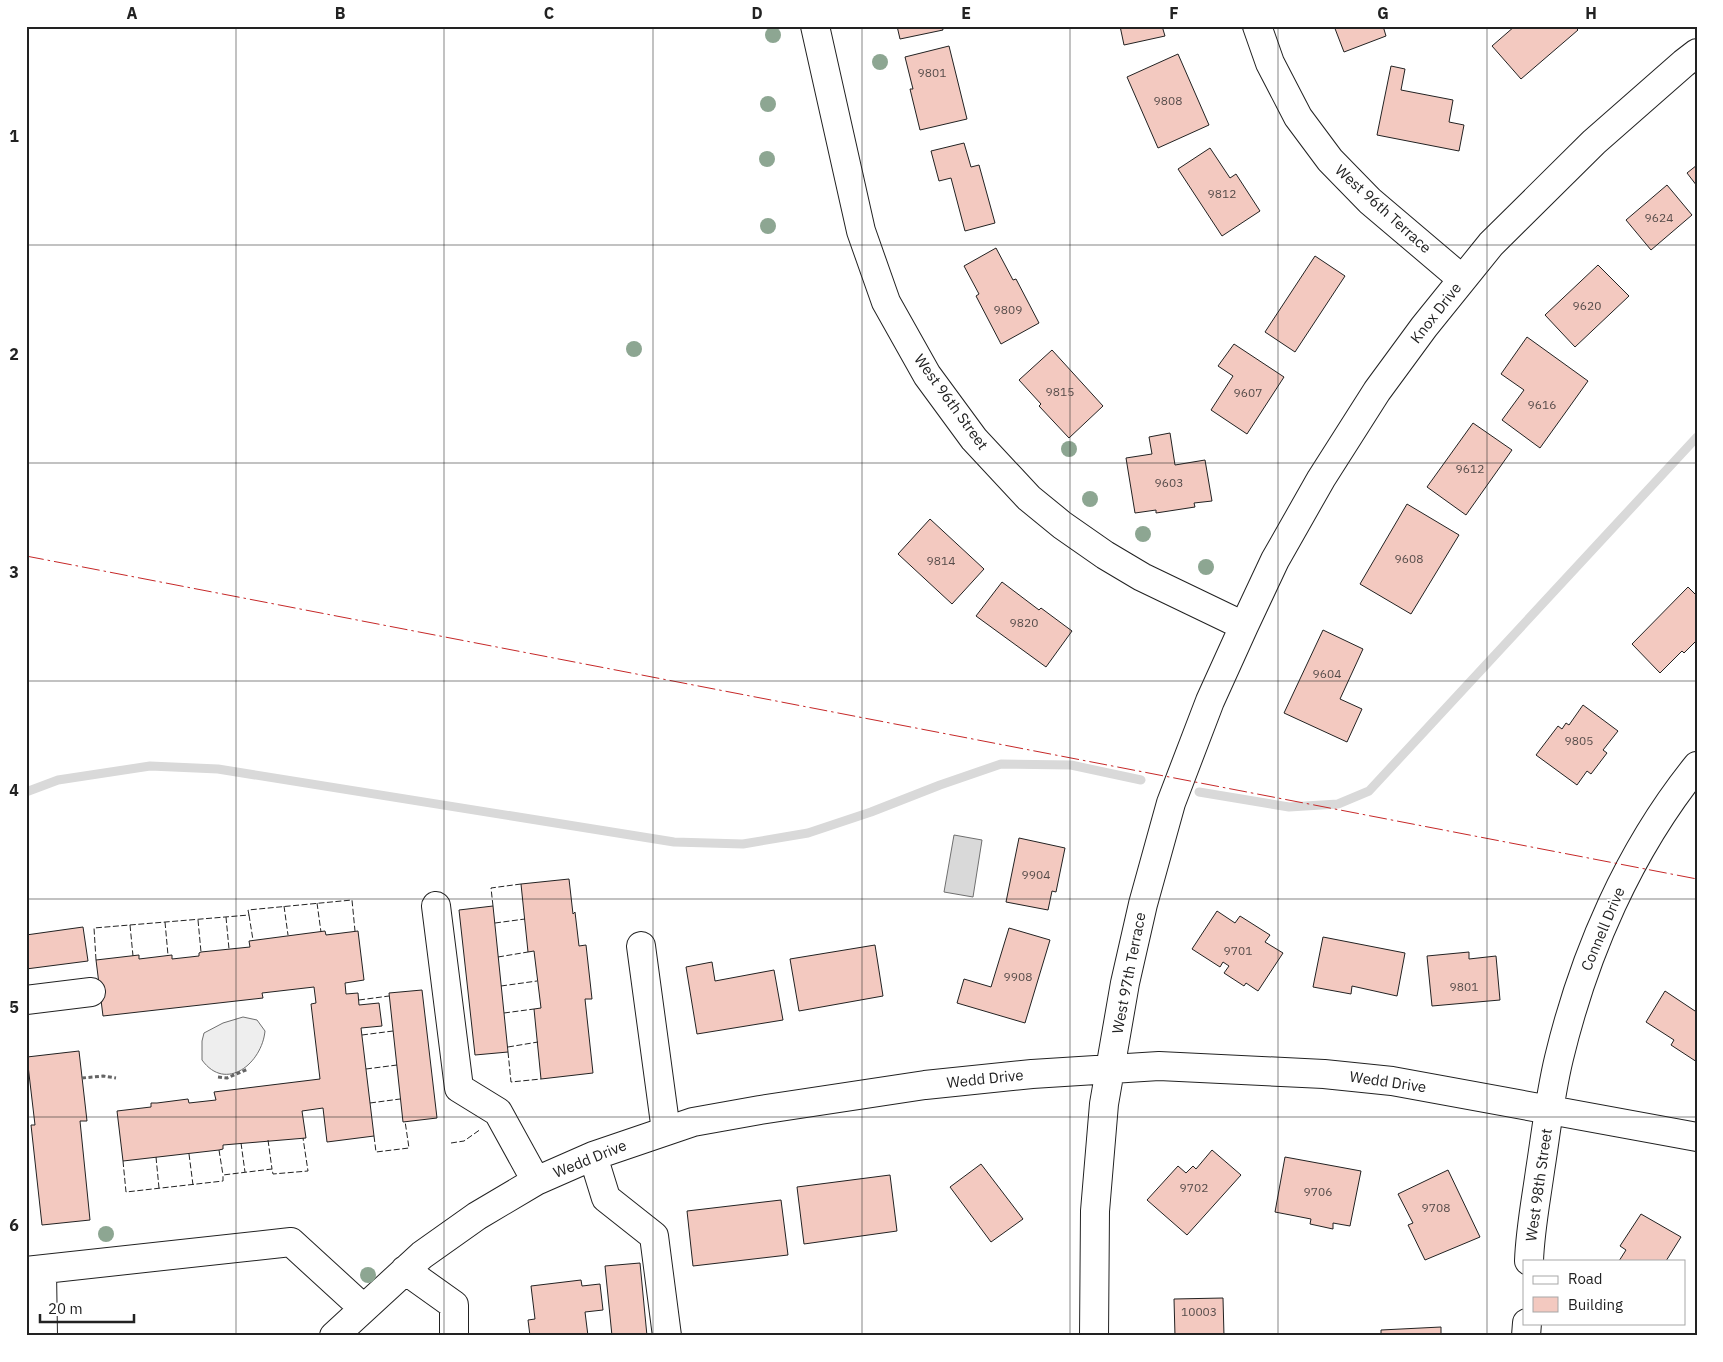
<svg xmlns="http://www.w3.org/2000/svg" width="1723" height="1362" font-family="'IBM Plex Sans',sans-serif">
	<rect width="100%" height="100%" fill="#fff"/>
	<path fill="#eee" stroke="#6f6f6f" d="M243 1017 257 1020 265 1031C262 1063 226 1093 202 1060V1041L204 1033 223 1023Z"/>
	<path fill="#d9d9d9" stroke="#6f6f6f" d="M954 835 982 840 973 897 944 892Z"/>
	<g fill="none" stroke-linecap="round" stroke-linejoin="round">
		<path stroke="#d9d9d9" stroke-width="9" d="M26 792 58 780 150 766 218 769 674 842 743 844 808 833 871 812 940 785 1001 764 1071 765 1141 780
			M1199 792 1289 807 1338 804 1369 791 1697 437"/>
	</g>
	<path fill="#f3c9c0" stroke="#222" d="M897 26H942L943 30 900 39Z
		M1120 26H1162L1165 36 1124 45Z
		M1334 26H1383L1386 36 1344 52Z
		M1515 26H1574L1578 30 1521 79 1492 46Z
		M949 46 967 119 920 130 910 89H913L905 57Z
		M1178 54 1209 125 1158 148 1127 77Z
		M1391 66 1405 69 1401 90 1453 100 1449 122 1464 125 1459 151 1377 135Z
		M964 143 971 167 979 165 995 223 965 231 951 178 939 181 931 151Z
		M1210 148 1230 178 1236 174 1260 211 1222 236 1178 169Z
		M1697 165V186L1687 173Z
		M1667 185 1692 215 1651 250 1626 220Z
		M996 248 1013 280 1016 279 1039 323 1001 344 976 296 979 294 964 266Z
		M1315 256 1345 276 1295 352 1265 332Z
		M1598 265 1629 296 1575 347 1545 315Z
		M1527 337 1588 381 1540 448 1502 420 1524 390 1501 374Z
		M1234 344 1284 377 1247 434 1211 410 1233 376 1218 366Z
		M1052 350 1103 406 1069 438 1039 406 1041 404 1019 380Z
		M1473 423 1512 450 1466 515 1427 487Z
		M1170 433 1175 465 1205 460 1212 501 1194 503 1195 507 1156 513V510L1135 513 1126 458 1152 454 1149 437Z
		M1407 504 1459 535 1411 614 1360 584Z
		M930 519 984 569 952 604 898 554Z
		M1002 582 1039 610 1041 608 1072 631 1046 667 976 616Z
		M1688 587 1697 596V640L1684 653 1682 651 1660 673 1632 644Z
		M1323 630 1363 649 1340 699 1362 709 1347 742 1284 713Z
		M1583 705 1618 731 1603 750 1607 753 1591 774 1587 771 1577 785 1536 755 1558 726 1562 729 1566 723 1569 725Z
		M1019 838 1065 848 1056 892 1052 891 1048 910 1006 902Z
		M569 879 573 914 575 912 579 946 586 945 592 999H585L593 1073 541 1079 534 1009 541 1008 534 951 528 952 521 884Z
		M493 906 508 1052 475 1055 459 910Z
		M1217 911 1235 923 1240 916 1270 935 1265 942 1283 953 1258 991 1246 983 1244 986 1224 973 1229 966 1223 962 1220 967 1192 949Z
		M83 927 88 961 26 969V935Z
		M1009 928 1050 940 1025 1023 957 1003 964 979 991 987Z
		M325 931 326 935 358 931 364 980 345 983 346 994 358 993 359 1005 379 1003 382 1026 361 1028 374 1136 327 1142 323 1108 302 1111 306 1138 223 1145V1149L219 1150 123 1161 117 1111 151 1107V1103H157L188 1099 189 1103 216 1100 214 1092 320 1079 311 1004 316 1003 314 987 262 993 263 998 103 1016 96 960 139 955V959L172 955V959L199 956V953L201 952 250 947 249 941Z
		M1323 937 1405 953 1397 996 1352 986 1351 994 1313 987Z
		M875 945 883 996 799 1011 790 959Z
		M1469 952V959L1496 956 1500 1000 1432 1006 1427 956Z
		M712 962 715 981 774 970 783 1020 697 1034 686 967Z
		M422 990 437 1118 403 1122 389 993Z
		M1665 991 1695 1011 1697 1009V1062L1671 1045 1674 1040 1646 1022Z
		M79 1051 87 1121H80L90 1220 42 1225 31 1125H35L27 1057Z
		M1212 1150 1241 1175 1187 1235 1147 1200 1178 1166 1186 1173 1193 1166 1196 1169Z
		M1285 1157 1361 1171 1350 1226 1333 1223V1229L1310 1224 1311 1219 1275 1212Z
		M981 1164 1023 1219 991 1242 950 1187Z
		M1448 1170 1480 1237 1425 1260 1408 1225 1413 1223 1398 1194Z
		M890 1175 897 1231 804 1244 797 1187Z
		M781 1200 788 1255 693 1266 687 1211Z
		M1641 1214 1681 1237 1666 1261H1619L1626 1250 1620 1246Z
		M640 1263 647 1336H612L605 1266Z
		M581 1280 582 1286 600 1284 603 1310 585 1312 588 1336H530L528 1320 535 1319 531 1286Z
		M1223 1298 1224 1336H1175L1174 1299Z
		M1441 1327V1336H1381V1330Z"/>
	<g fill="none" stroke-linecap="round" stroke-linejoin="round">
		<g stroke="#222" stroke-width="30">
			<path id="minor" d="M815 26 861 231 886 302 927 375 974 439 1029 498 1062 525 1105 555 1142 577 1244 626
				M1257 26 1270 63 1298 117 1330 160 1370 201 1462 279
				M436 906 459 1088 498 1112 536 1181
				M641 946 666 1131
				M26 1000 91 992
				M593 1156 606 1198 654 1236 667 1336
				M1529 1261C1530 1231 1536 1200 1540 1171 1546 1133 1550 1095 1559 1058 1584 954 1629 850 1697 766
				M405 1270 454 1305V1336
				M26 1271 291 1242 363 1308
				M42 1271 43 1336
				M334 1336 422 1255 477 1216 536 1181 593 1156 693 1122 760 1110 925 1085 1032 1074 1159 1066 1324 1074 1392 1081 1697 1137
				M1094 1336 1095 1211 1104 1104 1125 983 1143 904 1171 803 1210 701 1244 626 1275 560 1321 479 1377 391 1424 327 1491 244 1594 142 1684 63 1697 53
				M1526 1336 1527 1323"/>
		</g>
		<path stroke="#646464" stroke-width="3" stroke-dasharray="4 2.5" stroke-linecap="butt" d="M218 1077 227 1078 248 1069
			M82 1078 103 1076 116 1078"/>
		<use href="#minor" stroke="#fff" stroke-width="28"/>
		<path stroke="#222" stroke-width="1" stroke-dasharray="6 2.5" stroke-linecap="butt" d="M317 903 321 932
			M284 906 288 935
			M493 906 491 888 521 884
			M249 915 253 940
			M226 917 229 949
			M198 920 201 952
			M165 922 168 955
			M495 923 525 919
			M130 925 133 956
			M498 957 528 952
			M96 960 94 928 249 915 248 910 352 900 355 931
			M501 986 537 981
			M359 1000 389 996
			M504 1013 534 1009
			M362 1035 393 1031
			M508 1047 538 1042
			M508 1052 511 1082 541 1079
			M366 1069 397 1065
			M370 1103 400 1099
			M374 1136 376 1152 409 1148 405 1121
			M268 1140 272 1169
			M241 1143 245 1172
			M451 1143 464 1141 481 1129
			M219 1150 223 1175
			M189 1154 193 1185
			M156 1157 159 1188
			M123 1161 126 1192 223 1181V1175L272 1169 273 1174 308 1171 303 1138"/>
		<path stroke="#c62828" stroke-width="1" stroke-dasharray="18 4 2.5 4" stroke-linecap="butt" d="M26 556 1697 879"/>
	</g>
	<g fill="#8da692">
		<circle cx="773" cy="35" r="8"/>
		<circle cx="880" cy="62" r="8"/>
		<circle cx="768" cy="104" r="8"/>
		<circle cx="767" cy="159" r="8"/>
		<circle cx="768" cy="226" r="8"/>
		<circle cx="634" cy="349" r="8"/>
		<circle cx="1069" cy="449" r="8"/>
		<circle cx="1090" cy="499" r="8"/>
		<circle cx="1143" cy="534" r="8"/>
		<circle cx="1206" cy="567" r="8"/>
		<circle cx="106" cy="1234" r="8"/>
		<circle cx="368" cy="1275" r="8"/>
	</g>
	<path fill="none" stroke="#222" stroke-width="1" stroke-opacity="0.55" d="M236 26V1336M444 26V1336M653 26V1336M862 26V1336M1070 26V1336M1278 26V1336M1487 26V1336M26 245H1697M26 463H1697M26 681H1697M26 899H1697M26 1117H1697"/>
	<g text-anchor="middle" stroke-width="4" stroke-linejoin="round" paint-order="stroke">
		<g font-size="12" fill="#564c4a">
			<text x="932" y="77">9801</text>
			<text x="1168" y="105">9808</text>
			<text x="1222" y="198">9812</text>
			<text x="1659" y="222">9624</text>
			<text x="1587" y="310">9620</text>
			<text x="1008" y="314">9809</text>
			<text x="1060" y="396">9815</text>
			<text x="1248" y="397">9607</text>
			<text x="1542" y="409">9616</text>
			<text x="1470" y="473">9612</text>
			<text x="1169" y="487">9603</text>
			<text x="1409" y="563">9608</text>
			<text x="941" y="565">9814</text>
			<text x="1024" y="627">9820</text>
			<text x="1327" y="678">9604</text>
			<text x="1579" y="745">9805</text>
			<text x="1036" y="879">9904</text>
			<text x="1238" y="955">9701</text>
			<text x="1018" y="981">9908</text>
			<text x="1464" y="991">9801</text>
			<text x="1194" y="1192">9702</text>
			<text x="1318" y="1196">9706</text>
			<text x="1436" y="1212">9708</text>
			<text x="1199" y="1316">10003</text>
		</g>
		<g font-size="15" fill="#222" stroke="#fff">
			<text transform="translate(1383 209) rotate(42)" y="5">West 96th Terrace</text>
			<text transform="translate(1436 313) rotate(-52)" y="5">Knox Drive</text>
			<text transform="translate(951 402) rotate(54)" y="5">West 96th Street</text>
			<text transform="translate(1603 929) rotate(-67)" y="5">Connell Drive</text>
			<text transform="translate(1129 973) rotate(-79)" y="5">West 97th Terrace</text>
			<text transform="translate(985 1079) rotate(-6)" y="5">Wedd Drive</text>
			<text transform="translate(1388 1082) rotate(8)" y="5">Wedd Drive</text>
			<text transform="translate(590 1159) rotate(-22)" y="5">Wedd Drive</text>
			<text transform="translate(1539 1185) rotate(-82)" y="5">West 98th Street</text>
		</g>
	</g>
	<rect width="1723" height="1362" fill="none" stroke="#ffffff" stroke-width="55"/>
	<rect x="1523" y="1260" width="162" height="65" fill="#ffffff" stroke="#a7a7a7"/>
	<rect x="1533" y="1276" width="25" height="8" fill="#ffffff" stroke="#a7a7a7"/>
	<text x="1568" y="1284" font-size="15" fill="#222222">Road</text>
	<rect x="1533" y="1297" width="25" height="15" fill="#f3c9c0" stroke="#a7a7a7"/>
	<text x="1568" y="1310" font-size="15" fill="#222222">Building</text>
	<path d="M40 1314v8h94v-8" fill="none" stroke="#222222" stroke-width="2.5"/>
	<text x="48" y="1314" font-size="15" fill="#222222" stroke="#ffffff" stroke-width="4" paint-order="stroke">20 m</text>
	<rect x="28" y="28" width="1668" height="1306" fill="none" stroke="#222" stroke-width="2"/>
	<g font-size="16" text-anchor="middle" font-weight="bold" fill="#222">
		<text x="132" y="19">A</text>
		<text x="340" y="19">B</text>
		<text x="549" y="19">C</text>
		<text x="757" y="19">D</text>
		<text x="966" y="19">E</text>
		<text x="1174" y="19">F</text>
		<text x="1383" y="19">G</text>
		<text x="1591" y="19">H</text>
		<text x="14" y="142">1</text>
		<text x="14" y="360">2</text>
		<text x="14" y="578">3</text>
		<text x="14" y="796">4</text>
		<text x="14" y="1013">5</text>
		<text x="14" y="1231">6</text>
	</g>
</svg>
